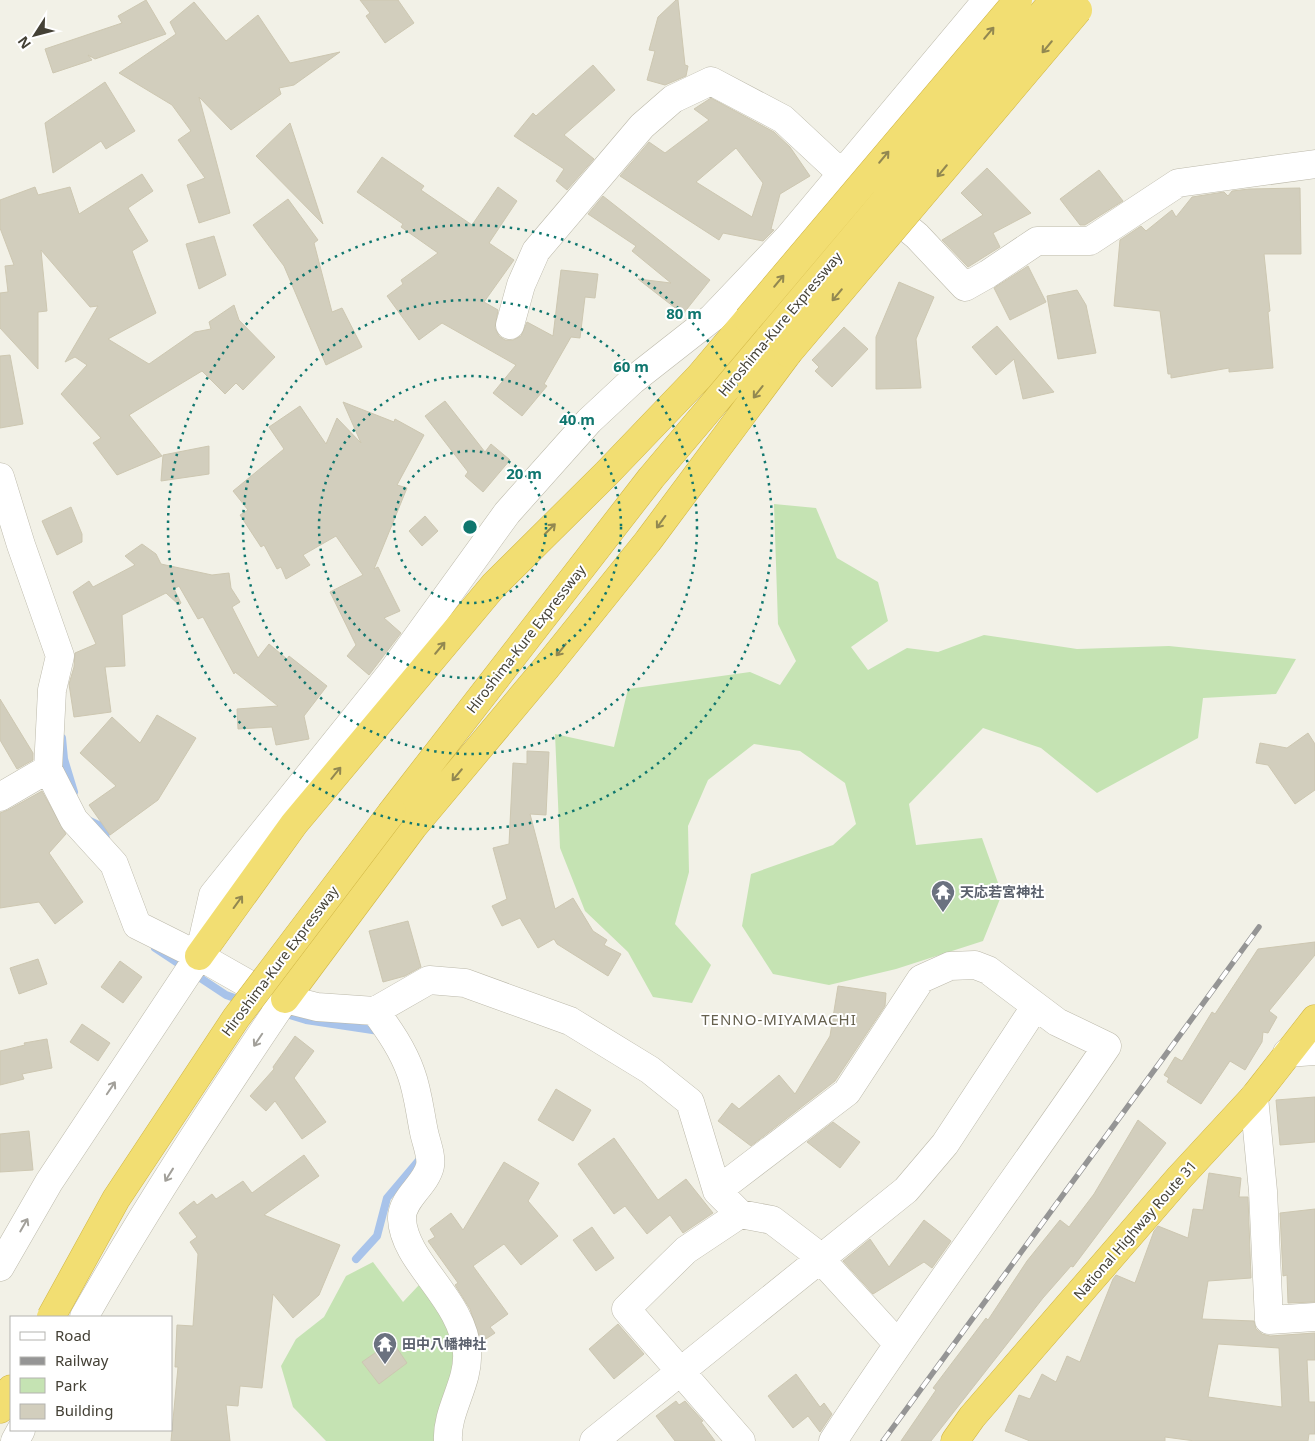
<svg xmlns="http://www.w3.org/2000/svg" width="1315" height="1441" font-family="'Noto Sans','Noto Sans JP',sans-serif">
	<rect width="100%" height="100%" fill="#f2f1e7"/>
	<path fill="#c5e3b3" d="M774 504 816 508 837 558 878 582 888 621 851 647 868 670 907 648 938 652 984 635 1077 649 1169 646 1296 659 1276 694 1203 698 1198 738 1097 793 1041 748 983 728 909 804 916 845 982 838 1002 894 983 941 896 969 829 985 773 974 742 926 751 874 833 845 856 824 845 783 800 751 754 744 708 780 688 826 689 872 675 924 711 965 692 1003 653 997 628 952 585 911 560 848 555 734 614 747 628 689 750 672 780 685 796 661 778 624Z
		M373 1262 403 1302 419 1285 439 1299 457 1345 441 1441H326L293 1407 281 1366 296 1339 324 1317 346 1276Z"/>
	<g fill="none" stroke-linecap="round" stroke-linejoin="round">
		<path stroke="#a8c3ea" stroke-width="8" d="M62 738 64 759 74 792
			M88 820 105 828 106 843
			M155 948 226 995 243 1001
			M283 1013 306 1020 379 1031
			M356 1259 377 1236 387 1198 420 1159"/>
	</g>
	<path fill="#d2cebd" stroke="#cdc7b1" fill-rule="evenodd" d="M146 0 166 34 95 59 88 55 92 60 53 73 45 49 122 23 118 16Z
		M360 0H398L414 23 385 43 366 16 370 13Z
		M676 0H678L685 65 688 66 686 76 665 85 647 80 655 51 649 50 658 17Z
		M194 2 226 41 258 15 290 63 340 52 294 85 279 88 281 94 231 130 199 97 230 213 199 223 187 185 205 178 178 140 191 131 172 105 119 73 176 34 170 22Z
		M593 65 615 90 564 135 594 159 567 190 556 181 564 169 514 136 533 113 536 116Z
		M105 82 135 131 106 149 101 141 53 173 45 123Z
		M711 98 774 132 790 147 810 176 780 194 771 229 774 230 763 241 723 233 719 240 620 176 649 142 665 153 709 120 694 109ZM736 148 763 183 752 217 696 182Z
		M290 123 295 138 323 224 256 156Z
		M382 157 424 186 421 190 472 225 498 187 517 201 489 243 514 260 484 302 498 310 495 328 499 336 505 340H513L521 336 527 322 553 336 561 270 598 274 595 298 585 297 580 338 571 337 544 384 547 386 522 416 493 393 516 365 442 323 419 340 387 296 403 284 401 280 438 253 401 227 403 224 357 192Z
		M987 168 1031 213 993 233 1000 247 968 267 942 240 983 215 961 193Z
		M1099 170 1123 201 1085 225H1080L1060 199Z
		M142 174 153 191 128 208 148 241 132 251 156 313 108 339 149 364 195 332 211 329 209 322 234 305 239 320 275 357 243 390 236 383 225 394 202 371 129 415 162 456 117 475 93 443 101 438 61 394 87 365 75 357 65 362 98 306 90 307 41 250 47 311 38 312V369L0 328V293L8 292 5 266 14 265 0 228V200L35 187 38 195 70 187 79 214Z
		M1300 188 1301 254H1264L1270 311 1268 312 1273 368 1229 372V368L1171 378V374H1168L1160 311 1114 306 1120 240 1141 226 1146 231 1172 210 1176 217 1192 197 1224 192 1228 196 1232 191 1249 189Z
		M603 196 710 280 683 314 638 279 671 283 632 251 636 246 588 214Z
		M288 199 318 240 314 243 332 312 342 308 362 347 326 365 284 266 253 225Z
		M214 236 226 275 199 289 186 244Z
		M1028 266 1046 302 1010 320 994 288Z
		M899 282 934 297 916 339 921 388 876 389V337Z
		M1077 290 1086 305 1096 353 1058 359 1047 296Z
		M997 326 1010 341 1054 392 1023 399 1014 359 996 375 972 347Z
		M844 327 868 349 832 387 815 371 819 367 812 360Z
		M10 355 23 424 0 428V356Z
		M445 401 485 452 491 444 510 460 483 492 465 476 468 472 425 416Z
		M343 402 394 422 395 419 424 435 397 485 407 488 374 569 378 567 400 611 384 618 401 633 369 675 347 656 356 645 330 592 363 575 336 536 303 555 310 565 286 579 281 567 277 569 264 545 261 547 240 515 248 510 233 491 284 449 269 427 300 406 326 444 337 418 361 443Z
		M209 446V474L161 481 163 455Z
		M71 507 82 534V542L57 555 42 521Z
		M425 516 438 531 422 546 409 531Z
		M142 544 156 554 161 564 212 575 229 573 231 588 240 602 232 607 258 658 269 644 287 659 289 656 327 686 304 716 309 739 276 745 272 727 238 729 237 709 278 706 235 672 234 674 203 617 198 619 179 586 174 589 181 603 179 605 166 593 122 615 125 666 105 667 111 712 74 717 69 684 74 667 75 653 96 644 73 592 89 581 93 587 135 565 125 556Z
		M0 699 33 753V760L17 769 0 740Z
		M157 715 196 738 158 800 110 835 89 805 116 786 80 753 112 717 140 743Z
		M1308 733 1315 744V790L1295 804 1268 765 1256 763 1260 743 1287 748Z
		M527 751 549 752 546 815 530 814 555 909 573 898 593 931 607 940 604 945 621 954 608 976 557 944 554 939 538 948 520 918 502 926 492 906 507 899 493 848 509 844 513 763 527 764Z
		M42 791 66 834 49 853 83 902 55 924 39 902 0 908V813L8 810Z
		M408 921 421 967 405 976 383 982 369 931Z
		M1315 942V955L1269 1011 1277 1017 1268 1033 1263 1032 1262 1042 1245 1070 1230 1061 1201 1104 1167 1082 1169 1078 1164 1075 1175 1057 1182 1061 1212 1012 1215 1014 1258 949Z
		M38 959 47 984 19 994 10 968Z
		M120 961 142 977 123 1003 101 987Z
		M838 986 886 993 885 1006 835 1081 751 1146 718 1121 732 1103 739 1109 779 1075 795 1094 830 1036Z
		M82 1024 110 1043 98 1061 70 1042Z
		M295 1036 314 1051 294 1078 326 1122 302 1139 275 1101 266 1111 250 1096 274 1069 273 1067Z
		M47 1039 52 1068 22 1074 24 1079 0 1085V1051L25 1045 24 1043Z
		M556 1089 591 1110 573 1141 538 1120Z
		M1315 1097V1142L1280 1145 1276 1100Z
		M1138 1120 1166 1143 1073 1267 1071 1266 1043 1298 931 1441H901L936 1390 933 1388 986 1318 988 1320 1027 1261 1060 1220 1069 1227 1094 1194Z
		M833 1122 860 1142 840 1168 807 1142Z
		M29 1131 33 1170 0 1172V1134Z
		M614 1138 658 1200 686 1179 713 1213 683 1233 670 1215 647 1234 625 1206 614 1214 578 1164Z
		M304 1155 319 1176 264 1215 340 1245 319 1295 293 1318 273 1294 262 1388 240 1386 238 1406 226 1405 230 1441H171L178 1367H175L177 1325 193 1326 198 1254 190 1242 197 1237 179 1213 194 1201 197 1205 212 1194 216 1199 243 1181 252 1193Z
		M504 1162 539 1183 528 1201 558 1236 521 1265 504 1244 473 1266 508 1314 490 1327 495 1333 481 1342 470 1309 455 1285 458 1283 428 1241 435 1237 430 1229 451 1213 463 1230Z
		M1209 1173 1241 1178 1239 1197H1248L1251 1278 1208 1281 1202 1319 1254 1321 1256 1329 1262 1334 1270 1336 1315 1333V1360H1307L1309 1402H1315V1434H1309L1308 1441H1195L1165 1437V1441H1030L1005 1431 1019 1395 1030 1399 1042 1374 1056 1382 1067 1356 1080 1362 1113 1279 1116 1275 1135 1283 1154 1231 1158 1226 1188 1238 1193 1209 1203 1210ZM1218 1344 1279 1348 1282 1407 1208 1397Z
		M1315 1209V1302L1288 1303 1287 1275 1283 1276 1280 1213Z
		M924 1220 951 1241 932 1268 924 1262 873 1294 843 1261 870 1239 889 1267Z
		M592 1227 614 1258 596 1271 573 1240Z
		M618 1324 644 1354 614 1379 589 1349Z
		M392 1341 407 1363 379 1384 362 1362Z
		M796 1374 820 1407 824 1403 832 1414 820 1432 808 1416 793 1428 768 1396Z
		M676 1401 679 1405 685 1401 703 1421 701 1422 715 1441H675L656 1416Z"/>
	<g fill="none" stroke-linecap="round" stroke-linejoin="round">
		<g stroke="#bcb9aa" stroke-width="29">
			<path id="minor" d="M510 325 521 285 536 251 642 126 673 99 711 81 783 119 842 174 917 236 965 287 988 274 1037 241H1090L1178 183 1315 164
				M0 477 21 545 60 656 52 690 48 769 74 820 114 864 137 925 199 956 266 994 317 1007 375 1011 429 980 465 983 570 1021 650 1070 690 1102 717 1191 740 1214 772 1220 814 1252 897 1343
				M0 797 48 769
				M375 1011C389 1030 403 1050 411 1073 418 1092 420 1113 424 1132 426 1142 432 1156 430 1166 426 1185 401 1199 402 1219 404 1263 464 1299 467 1353 469 1383 446 1411 448 1441
				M1287 1053 1315 1051
				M1254 1097 1263 1191 1269 1320 1315 1317
				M717 1191 847 1092 921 979 950 966 975 965 988 970 1057 1022 1107 1046C1017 1179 920 1307 833 1441
				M740 1214 686 1250 626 1309 741 1441
				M0 1267 49 1182 199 956 213 895 392 672 507 513 589 421 633 380 712 318 788 238 987 0
				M84 1317C146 1208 215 1103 285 999
				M15 1441 21 1430
				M594 1441 906 1190 945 1144 1035 1007"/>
		</g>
		<g stroke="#d0b543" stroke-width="29">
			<path id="highway" d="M392 812 651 478 770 337
				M199 956 294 824 494 585 607 473 699 377 748 319
				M285 999 413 827 546 668 648 541 788 353
				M0 1409 11 1389
				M955 1441 972 1417 1180 1177 1254 1097 1315 1019"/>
		</g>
		<use href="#minor" stroke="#fff" stroke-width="28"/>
		<use href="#highway" stroke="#f2de72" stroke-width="28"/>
		<g stroke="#959595" stroke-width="5.5">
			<path id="rail" d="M883 1441 1259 927"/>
		</g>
		<use href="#rail" stroke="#fff" stroke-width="4" stroke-dasharray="11" stroke-linecap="butt"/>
		<g stroke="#d0b543" stroke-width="29" stroke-linecap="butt">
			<path id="highway-bridge" d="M748 319 1018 0
				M770 337 1054 0
				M788 353 1078 10
				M51 1317 116 1199 236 1018 392 812"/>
		</g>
		<use href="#highway-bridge" stroke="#f2de72" stroke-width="28"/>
	</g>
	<defs><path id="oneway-shaft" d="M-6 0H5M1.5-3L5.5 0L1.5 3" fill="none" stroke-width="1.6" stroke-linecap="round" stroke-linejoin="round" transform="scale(1.25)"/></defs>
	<g stroke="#928851">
		<use href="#oneway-shaft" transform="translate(989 33) rotate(-50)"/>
		<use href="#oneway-shaft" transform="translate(1047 47) rotate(130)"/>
		<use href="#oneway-shaft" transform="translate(884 157) rotate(-50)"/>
		<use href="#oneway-shaft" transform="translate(942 171) rotate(130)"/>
		<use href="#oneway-shaft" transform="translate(779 281) rotate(-50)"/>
		<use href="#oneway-shaft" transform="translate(837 295) rotate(130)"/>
		<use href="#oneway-shaft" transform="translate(758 392) rotate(128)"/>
		<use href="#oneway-shaft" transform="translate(661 522) rotate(126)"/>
		<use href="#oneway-shaft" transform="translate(550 529) rotate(-45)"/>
		<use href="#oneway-shaft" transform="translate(440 648) rotate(-50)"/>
		<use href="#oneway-shaft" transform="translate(561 650) rotate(129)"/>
		<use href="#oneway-shaft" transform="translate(336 773) rotate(-51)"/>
		<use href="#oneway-shaft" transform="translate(457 775) rotate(130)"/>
		<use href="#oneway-shaft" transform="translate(238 902) rotate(-54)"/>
	</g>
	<g stroke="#a2a09a">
		<use href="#oneway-shaft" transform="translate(258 1040) rotate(124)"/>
		<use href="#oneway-shaft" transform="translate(111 1088) rotate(-56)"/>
		<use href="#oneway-shaft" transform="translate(169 1175) rotate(122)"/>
		<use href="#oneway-shaft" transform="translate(24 1225) rotate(-60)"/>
	</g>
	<g fill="none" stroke="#0f766e" stroke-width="2.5" stroke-dasharray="2.5 5">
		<circle cx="470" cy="527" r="76"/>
		<circle cx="470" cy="527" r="151"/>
		<circle cx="470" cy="527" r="227"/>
		<circle cx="470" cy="527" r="302"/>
	</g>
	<defs>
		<g id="temple-pin" transform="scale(1.25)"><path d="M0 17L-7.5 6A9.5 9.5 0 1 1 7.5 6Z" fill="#6b7280" stroke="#fff"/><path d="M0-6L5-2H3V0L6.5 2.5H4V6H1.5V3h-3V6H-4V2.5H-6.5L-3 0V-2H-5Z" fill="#fff"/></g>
	</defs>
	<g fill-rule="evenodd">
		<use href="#temple-pin" x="943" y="892"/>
		<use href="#temple-pin" x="385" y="1344"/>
	</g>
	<g text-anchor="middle" stroke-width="4" stroke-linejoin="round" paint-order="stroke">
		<g font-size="14" fill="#444136" stroke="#fff">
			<text transform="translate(780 324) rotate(-50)" y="5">Hiroshima-Kure Expressway</text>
			<text transform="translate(526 639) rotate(-52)" y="5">Hiroshima-Kure Expressway</text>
			<text transform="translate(280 961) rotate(-53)" y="5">Hiroshima-Kure Expressway</text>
			<text transform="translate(1135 1230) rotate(-49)" y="5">National Highway Route 31</text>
		</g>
		<g font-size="14" font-weight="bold" fill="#5b616d" stroke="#fff" text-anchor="start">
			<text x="960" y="897">天応若宮神社</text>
			<text x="402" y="1349">田中八幡神社</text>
		</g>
		<g font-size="15" letter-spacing="1" fill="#66614f" stroke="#fff">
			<text x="779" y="1025">TENNO-MIYAMACHI</text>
		</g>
	</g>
	<circle cx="470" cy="527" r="8" fill="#0f766e" stroke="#fff" stroke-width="2.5"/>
	<g font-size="15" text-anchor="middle" font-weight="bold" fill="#0f766e" stroke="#fff" stroke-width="4" stroke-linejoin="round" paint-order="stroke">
		<text x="684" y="319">80 m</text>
		<text x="631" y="372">60 m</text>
		<text x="577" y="425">40 m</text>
		<text x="524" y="479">20 m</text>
	</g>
	<rect x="10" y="1316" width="162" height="115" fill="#ffffff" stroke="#b4b3af"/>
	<rect x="20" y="1332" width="25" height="8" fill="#ffffff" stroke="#b4b3af"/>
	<text x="55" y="1341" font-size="15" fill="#444136">Road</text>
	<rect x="20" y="1357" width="25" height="8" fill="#959595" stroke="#b4b3af"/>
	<text x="55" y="1366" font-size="15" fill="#444136">Railway</text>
	<rect x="20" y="1378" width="25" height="15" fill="#c5e3b3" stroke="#b4b3af"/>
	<text x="55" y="1391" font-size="15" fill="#444136">Park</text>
	<rect x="20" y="1404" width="25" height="15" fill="#d2cebd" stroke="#b4b3af"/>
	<text x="55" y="1416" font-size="15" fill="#444136">Building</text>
	<g transform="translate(35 35) rotate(234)" stroke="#ffffff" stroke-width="4" paint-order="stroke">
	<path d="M0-4L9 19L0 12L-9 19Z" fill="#444136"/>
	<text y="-8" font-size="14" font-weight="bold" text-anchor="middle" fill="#444136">N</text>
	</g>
</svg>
